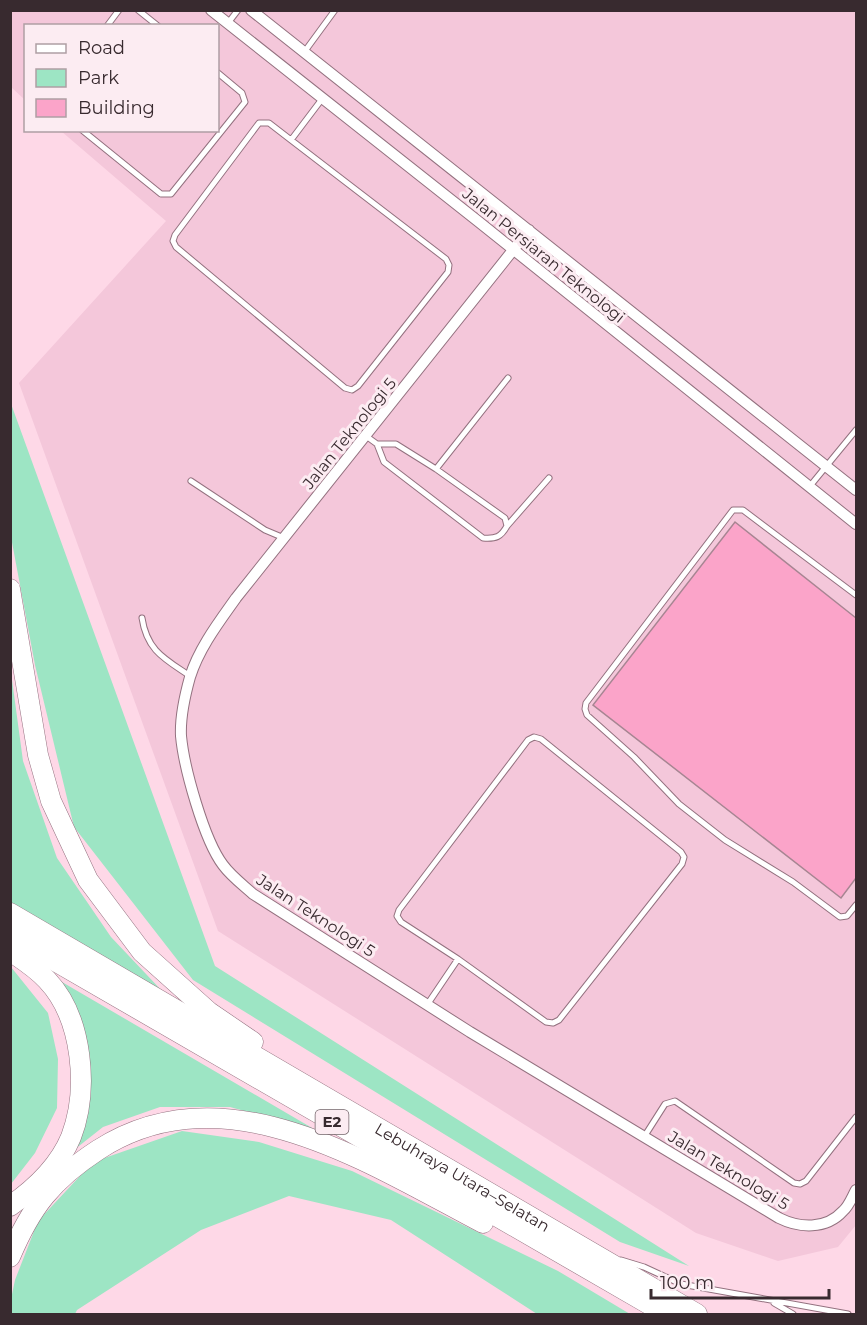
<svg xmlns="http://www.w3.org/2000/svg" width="867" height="1325" font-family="Montserrat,sans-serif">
	<rect width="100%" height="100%" fill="#fed8e7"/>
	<path fill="#f4c7da" d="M11 11H856V1225L838 1247 778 1261 696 1233 218 931 19 383 166 221 61 131 218 130V26H26L25 100 11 87Z"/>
	<path fill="#9de5c4" d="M10 401 215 966 689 1266 620 1242 193 980 74 827 35 665 11 537Z
		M10 665 23 761 57 858 111 937 164 993 11 904Z
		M11 967 48 1013 58 1059 57 1108 35 1153 11 1184Z
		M50 975 319 1132 230 1107H160L103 1127 60 1161 85 1100Z
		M182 1131 259 1142 352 1171 558 1271 630 1314H537L391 1220 289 1196 201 1230 77 1310 75 1314H11V1299L15 1280 38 1221 93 1162Z"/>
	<path fill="#fba4c9" stroke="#a78592" stroke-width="1.5" d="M735 522 856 618V878L841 898 593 705Z"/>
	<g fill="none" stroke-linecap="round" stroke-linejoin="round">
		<g stroke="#93717f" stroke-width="7">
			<path id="service" d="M138 10 158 26
				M228 23 238 10
				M107 26 119 10
				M305 51 335 10
				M82 130 161 194H171L245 102 242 93 218 73
				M291 140 269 123H259L175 235 173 241 176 247 345 388 352 390 358 386 448 272 449 265 446 259 291 140 322 99
				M366 436 377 444 384 462 483 538C496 539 501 537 507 526L505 518 436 469 396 444H377
				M436 469 508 378
				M191 481 265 530 284 538
				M810 486 856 430
				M507 526 549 478
				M856 595 743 510H733L586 703 585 709 587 715 634 757 679 804 725 840 793 882 840 917 847 916 856 905
				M142 618C147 651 165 659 190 676
				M534 737 541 739 681 852 684 857 682 864 559 1020 553 1023 546 1022 458 959 401 922 397 916 399 910 528 740Z
				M427 1005 458 959
				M644 1137 665 1104 675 1101 794 1183 800 1184 806 1181 856 1117
				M621 1260 644 1267 681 1284 848 1314
				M774 1303 793 1314"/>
		</g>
		<g stroke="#93717f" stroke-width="12">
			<path id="minor" d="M211 10 479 222 856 524
				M251 10 856 490
				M529 230 236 598C219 622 199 648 190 677 185 695 180 717 181 736 184 768 204 840 223 865 231 876 243 885 253 894L470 1032 779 1218C799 1228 826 1230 843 1211 849 1206 852 1197 856 1190"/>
		</g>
		<g stroke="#93717f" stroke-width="21">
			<g id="motorway">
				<path d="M10 589 38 755 51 801 88 880 142 952 209 1012 253 1042"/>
				<path id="s1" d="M10 913 697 1314"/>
				<path d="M10 935 666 1314"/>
				<path d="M10 951C23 960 36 968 47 980 83 1018 89 1090 71 1137 59 1166 36 1188 10 1206"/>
				<path d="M10 1257C31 1207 52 1180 98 1150 225 1068 368 1163 483 1223"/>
			</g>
		</g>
		<use href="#service" stroke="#fff" stroke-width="5"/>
		<use href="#minor" stroke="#fff" stroke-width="10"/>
		<use href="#motorway" stroke="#fff" stroke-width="20"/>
	</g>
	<g text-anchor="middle" stroke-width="6" stroke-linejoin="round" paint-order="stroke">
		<rect fill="#fcecf2" stroke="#73646a" stroke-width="1.5" x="315.5" y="1110" width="33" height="24" rx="4.5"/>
		<g font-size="15" font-weight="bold" fill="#382a2f">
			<text x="332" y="1127">E2</text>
		</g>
		<g font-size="16" fill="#382a2f" stroke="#fcecf2">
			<text transform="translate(544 255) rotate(39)" y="6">Jalan Persiaran Teknologi</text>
			<text transform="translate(349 433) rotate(-51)" y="6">Jalan Teknologi 5</text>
			<text transform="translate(316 915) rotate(33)" y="6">Jalan Teknologi 5</text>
			<text transform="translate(729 1170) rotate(31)" y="6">Jalan Teknologi 5</text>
			<text dy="6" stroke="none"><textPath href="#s1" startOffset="524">Lebuhraya Utara–Selatan</textPath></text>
		</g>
	</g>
	<rect width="867" height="1325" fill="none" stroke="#382a2f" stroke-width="24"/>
	<rect x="24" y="24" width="195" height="108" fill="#fcecf2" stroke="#ae9ea4" stroke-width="1.5"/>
	<rect x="36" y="44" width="30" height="9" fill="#ffffff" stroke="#ae9ea4" stroke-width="1.5"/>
	<text x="78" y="54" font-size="18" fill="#382a2f">Road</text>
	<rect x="36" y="69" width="30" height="18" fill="#9de5c4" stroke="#ae9ea4" stroke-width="1.5"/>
	<text x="78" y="84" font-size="18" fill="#382a2f">Park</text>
	<rect x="36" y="99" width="30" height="18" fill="#fba4c9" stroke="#ae9ea4" stroke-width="1.5"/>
	<text x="78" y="114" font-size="18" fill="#382a2f">Building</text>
	<path d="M651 1289v9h178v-9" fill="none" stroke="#382a2f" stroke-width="3"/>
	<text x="660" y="1289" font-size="18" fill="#382a2f" stroke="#fcecf2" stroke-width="4.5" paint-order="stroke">100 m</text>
</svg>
